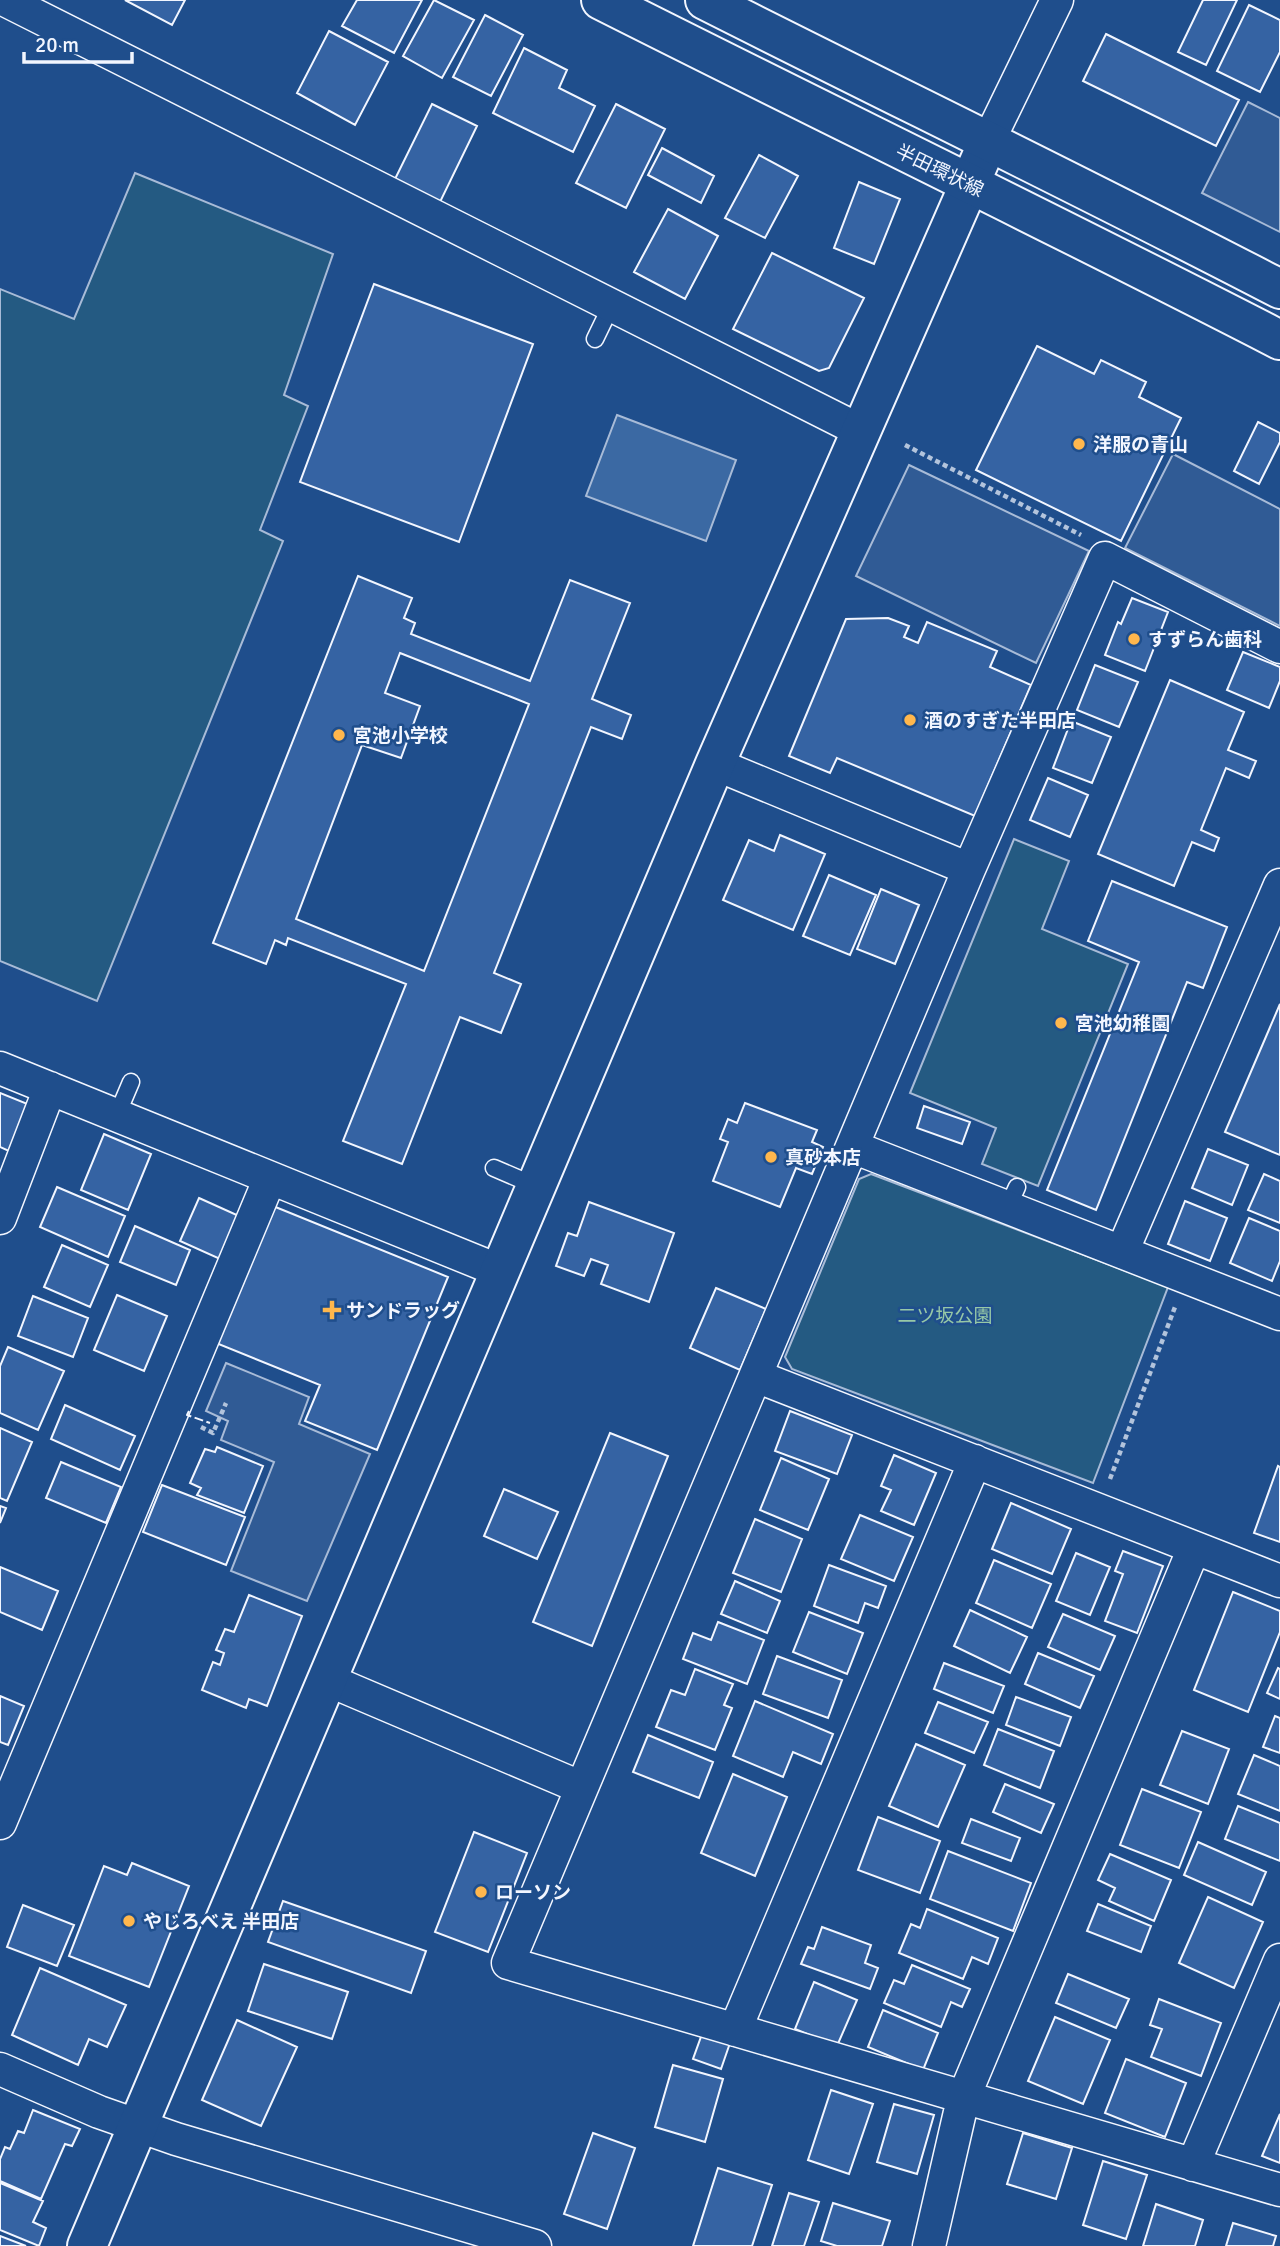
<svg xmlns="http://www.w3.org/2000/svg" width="1280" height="2246" font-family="Signika,'Noto Sans JP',sans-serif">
	<rect width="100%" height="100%" fill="#1f4e8c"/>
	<path fill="#245a82" stroke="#a8bbd7" stroke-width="2" d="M135 173 333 254 284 395 308 406 260 530 283 541 97 1001 0 961V289L74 319Z
		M1014 839 1069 861 1042 929 1128 964 1038 1186 982 1164 996 1128 910 1093Z
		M871 1174 1168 1287 1093 1483 792 1369 785 1357 859 1179Z"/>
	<path fill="#305b95" stroke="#a8bbd7" stroke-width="2" d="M1248 102 1280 118V232L1202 193Z
		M1173 454 1280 509V626L1125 548Z
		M909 465 1089 551 1036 663 856 576Z
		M226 1363 309 1397 299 1424 370 1454 307 1601 231 1571 274 1462 221 1440 228 1421 206 1411Z"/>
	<path fill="#3b69a3" stroke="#a8bbd7" stroke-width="2" d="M617 415 736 460 706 541 586 496Z"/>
	<path fill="#3563a3" stroke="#f2f6ff" stroke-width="2" fill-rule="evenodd" d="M125 0H185L172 25Z
		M357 0H422L394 53 342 26Z
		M434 0 474 20 442 78 403 56Z
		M1203 0H1237L1206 65 1178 52Z
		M1249 5 1280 20V52L1260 92 1217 71Z
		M485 15 523 35 491 96 453 77Z
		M329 31 388 62 355 125 297 93Z
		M1106 34 1239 100 1216 146 1083 81Z
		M524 48 567 70 559 88 595 106 573 152 493 113Z
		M432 104 477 126 440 202 395 179Z
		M616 104 665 129 626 208 576 183Z
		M662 148 714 176 701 203 648 175Z
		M759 155 798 176 765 238 725 218Z
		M859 182 900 199 874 264 834 248Z
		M668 209 718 236 685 299 634 272Z
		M772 253 864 298 829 368 819 371 733 329Z
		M374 284 533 344 459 542 300 482Z
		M1037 346 1094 374 1101 360 1146 382 1139 397 1181 418 1121 541 976 470Z
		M1258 422 1280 433V442L1259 484 1234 471Z
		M358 576 412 598 404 618 415 623 411 634 530 681 570 580 630 603 592 699 631 715 622 739 591 727 494 973 521 984 501 1033 460 1017 402 1164 343 1141 406 984 288 938 286 945 275 940 266 964 213 943ZM400 653 529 704 424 971 296 919 362 745 401 758 420 706 385 693Z
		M1132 598 1168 612 1145 671 1105 655 1118 622 1121 624Z
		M888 618 909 626 904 637 918 643 927 622 997 651 990 667 1031 685 975 816 837 758 830 773 789 756 846 619Z
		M1243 652 1280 667V681L1269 708 1227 690Z
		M1095 665 1138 682 1119 727 1077 710Z
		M1170 680 1244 712 1228 750 1256 761 1249 778 1226 768 1201 830 1219 838 1214 851 1192 842 1174 886 1098 854Z
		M1071 721 1111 737 1092 783 1053 768Z
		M1048 778 1088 795 1070 837 1030 820Z
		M780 835 825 854 793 930 723 900 749 840 774 851Z
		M829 875 876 895 850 955 803 936Z
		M1112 881 1227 927 1203 988 1187 982 1096 1210 1047 1190 1139 962 1088 941Z
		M881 889 919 905 895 964 857 949Z
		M1280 1004V1155L1225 1132Z
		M0 1093 30 1105 11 1152 0 1147Z
		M745 1103 817 1130 812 1142 823 1147 812 1174 796 1168 780 1207 713 1181 728 1142 720 1139 728 1119 737 1123Z
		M924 1106 970 1122 962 1144 917 1128Z
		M104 1134 151 1154 128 1210 81 1190Z
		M1208 1149 1248 1165 1232 1205 1192 1188Z
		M1264 1174 1280 1181V1223L1248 1210Z
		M57 1187 125 1216 108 1257 40 1227Z
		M199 1198 239 1216 220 1259 180 1241Z
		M1185 1201 1227 1218 1210 1261 1168 1244Z
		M589 1202 674 1233 649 1302 601 1284 608 1265 591 1259 584 1276 556 1266 568 1233 577 1236Z
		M273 1206 448 1277 377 1450 305 1421 320 1385 216 1343Z
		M1249 1218 1280 1231V1261L1272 1281 1230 1263Z
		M135 1226 190 1250 176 1285 120 1262Z
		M62 1245 108 1265 90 1307 44 1287Z
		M716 1288 766 1309 740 1370 690 1348Z
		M117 1295 167 1316 144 1371 94 1350Z
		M33 1296 88 1318 73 1357 18 1336Z
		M8 1347 64 1371 38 1430 0 1413V1366Z
		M65 1405 135 1436 120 1470 51 1439Z
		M790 1411 852 1435 837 1474 775 1451Z
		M0 1428 32 1442 7 1501 0 1498Z
		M610 1433 668 1456 592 1646 533 1622Z
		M217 1447 263 1466 244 1513 197 1495 201 1488 190 1483 205 1449 215 1452Z
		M894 1455 936 1473 914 1525 881 1511 891 1490 881 1486Z
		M781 1458 829 1479 808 1530 760 1510Z
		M61 1462 121 1487 106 1523 46 1498Z
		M1278 1466 1280 1467V1542L1254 1533Z
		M162 1485 245 1517 226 1565 143 1532Z
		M504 1489 558 1512 537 1559 484 1536Z
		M1011 1503 1071 1529 1052 1574 992 1549Z
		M0 1506 6 1508 0 1523Z
		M860 1515 913 1537 894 1581 841 1559Z
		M755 1519 802 1539 781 1592 733 1573Z
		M1123 1551 1163 1566 1137 1633 1105 1621 1123 1574 1115 1571Z
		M1076 1553 1110 1567 1090 1615 1056 1601Z
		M994 1560 1051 1584 1032 1628 976 1603Z
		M829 1565 886 1586 878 1608 865 1603 858 1623 814 1606Z
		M0 1567 58 1591 42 1630 0 1612Z
		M735 1581 780 1601 767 1633 721 1614Z
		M1233 1592 1280 1611V1632L1248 1712 1194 1690Z
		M249 1595 302 1616 267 1706 249 1699 246 1708 202 1690 213 1662 220 1665 224 1653 216 1650 225 1629 234 1632Z
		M970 1610 1027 1637 1010 1673 954 1646Z
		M809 1612 863 1633 847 1674 793 1652Z
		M1063 1614 1115 1636 1100 1670 1048 1647Z
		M718 1622 764 1640 747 1684 683 1659 693 1633 711 1640Z
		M1038 1653 1094 1676 1080 1708 1025 1684Z
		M777 1656 842 1680 828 1718 763 1694Z
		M944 1663 1004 1686 993 1713 934 1689Z
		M1278 1668 1280 1669V1699L1267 1693Z
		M695 1669 733 1684 724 1705 732 1708 715 1750 656 1727 671 1690 685 1695Z
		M0 1696 24 1706 8 1745 0 1742Z
		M1016 1697 1071 1717 1060 1746 1006 1725Z
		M755 1701 833 1734 821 1764 793 1752 783 1777 733 1756Z
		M938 1702 988 1722 974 1753 925 1733Z
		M1275 1716 1280 1718V1753L1263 1747Z
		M998 1729 1054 1751 1040 1788 984 1765Z
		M1182 1731 1229 1749 1208 1804 1160 1785Z
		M648 1735 713 1762 699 1798 633 1772Z
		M916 1744 965 1765 938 1827 889 1806Z
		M1254 1755 1280 1766V1811L1238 1794Z
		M733 1774 787 1797 755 1876 701 1853Z
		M1005 1784 1054 1804 1041 1833 993 1812Z
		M1142 1789 1201 1812 1179 1868 1120 1845Z
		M1238 1806 1280 1823V1861L1225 1839Z
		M878 1817 940 1841 920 1893 858 1870Z
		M971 1819 1020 1838 1011 1861 962 1843Z
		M474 1832 527 1853 488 1952 435 1932Z
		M1198 1842 1266 1872 1252 1905 1184 1875Z
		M948 1851 1031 1883 1013 1931 930 1899Z
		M1110 1854 1171 1880 1154 1921 1109 1901 1115 1888 1098 1880Z
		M132 1863 189 1886 149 1987 69 1956 104 1866 127 1875Z
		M1208 1897 1263 1922 1234 1988 1179 1963Z
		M283 1901 426 1951 411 1993 268 1942Z
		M1098 1904 1151 1926 1141 1952 1087 1931Z
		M23 1905 74 1925 57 1966 7 1947Z
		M927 1909 998 1938 988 1964 972 1957 963 1979 899 1953 911 1924 920 1928Z
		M822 1927 871 1945 865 1963 878 1968 870 1989 801 1964 808 1947 814 1949Z
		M264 1964 348 1992 332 2039 248 2011Z
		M912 1965 970 1989 962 2007 951 2002 941 2027 884 2003 894 1980 904 1984Z
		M40 1968 126 2005 107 2047 89 2039 78 2065 12 2035Z
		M1068 1974 1129 1999 1116 2028 1056 2003Z
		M814 1982 857 2000 837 2046 795 2029Z
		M1159 1999 1221 2023 1201 2076 1151 2057 1162 2029 1150 2025Z
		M883 2010 938 2033 923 2070 868 2047Z
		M1055 2017 1110 2040 1083 2104 1028 2081Z
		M237 2020 297 2047 261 2126 202 2100Z
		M702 2034 730 2043 721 2069 693 2059Z
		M1126 2059 1186 2083 1165 2137 1105 2113Z
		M673 2065 723 2079 705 2142 655 2127Z
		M831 2090 873 2104 849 2174 808 2160Z
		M894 2104 934 2115 917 2174 877 2162Z
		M33 2110 80 2129 72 2146 65 2144 41 2199 0 2181V2159L5 2147 10 2149 18 2131 24 2133Z
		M1280 2114V2163L1262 2156Z
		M593 2133 635 2148 607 2229 564 2214Z
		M1023 2133 1072 2148 1056 2199 1007 2184Z
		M1103 2161 1147 2175 1126 2239 1083 2225Z
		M718 2168 772 2185 752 2246H693Z
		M0 2183 43 2201 33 2222 46 2228 39 2246 0 2230Z
		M789 2193 819 2202 804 2246H772Z
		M833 2203 890 2221 882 2246H837L821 2241Z
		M1156 2204 1203 2220 1195 2246H1143Z
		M1233 2223 1276 2236 1273 2246H1226Z
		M0 2236 26 2246H0Z"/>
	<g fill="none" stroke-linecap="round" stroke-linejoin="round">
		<g stroke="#f2f6ff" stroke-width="19">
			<path id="service" d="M595 339 611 306
				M117 1115 131 1082
				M494 1168 536 1186
				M1008 1207 1017 1187"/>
		</g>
		<g stroke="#f2f6ff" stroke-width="35">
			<path id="minor" d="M5 0 861 431
				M988 142 1057 0
				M1280 647 1105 558 969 869 508 1963 1280 2190
				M715 764 969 869
				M0 1068 500 1271
				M853 1147 1280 1314
				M0 1218 50 1088
				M1122 1252 1280 885
				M756 1376 1280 1581
				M328 1680 580 1787
				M0 1823 270 1178
				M735 2030 975 1461
				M0 2069 99 2112 176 2139 535 2246
				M1193 2165 1280 1960
				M929 2246 963 2099 1194 1548"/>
		</g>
		<g stroke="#f2f6ff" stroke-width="42">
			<path id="tertiary" d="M87 2246 715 764 988 142"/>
		</g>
		<g stroke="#f2f6ff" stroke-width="42">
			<path id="secondary" d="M601 0C827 114 1055 224 1280 340
				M705 0C897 97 1090 190 1280 289"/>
		</g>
		<path stroke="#b3c4dc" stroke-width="4.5" stroke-dasharray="5 3.5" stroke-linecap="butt" d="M905 445 1081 535
			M201 1427 213 1433 226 1403
			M1110 1479 1175 1307"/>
		<use href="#service" stroke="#1f4e8c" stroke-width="16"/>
		<use href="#minor" stroke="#1f4e8c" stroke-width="32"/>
		<use href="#tertiary" stroke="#1f4e8c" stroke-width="38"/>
		<use href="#secondary" stroke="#1f4e8c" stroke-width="38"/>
		<path stroke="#f2f6ff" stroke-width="2" stroke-dasharray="9 3.5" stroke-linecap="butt" d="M189 1411 187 1415 210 1423"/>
	</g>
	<g fill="#ffb74d" stroke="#1f4e8c" stroke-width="2.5">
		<circle cx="1079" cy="444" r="7"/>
		<circle cx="1134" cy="639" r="7"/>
		<circle cx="910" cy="720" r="7"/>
		<circle cx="339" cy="735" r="7"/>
		<circle cx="1061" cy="1023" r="7"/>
		<circle cx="771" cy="1157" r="7"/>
		<path d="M328.5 1299.5h7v7h7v7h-7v7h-7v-7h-7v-7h7z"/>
		<circle cx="481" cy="1892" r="7"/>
		<circle cx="129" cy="1921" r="7"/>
	</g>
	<g text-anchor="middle" stroke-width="5" stroke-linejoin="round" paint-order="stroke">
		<g font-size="19" fill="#f2f6ff" stroke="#1f4e8c">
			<text transform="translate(940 170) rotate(26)" y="7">半田環状線</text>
		</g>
		<g font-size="19" font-weight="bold" fill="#f2f6ff" stroke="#1f4e8c" text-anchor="start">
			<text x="1093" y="451">洋服の青山</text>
			<text x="1148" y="646">すずらん歯科</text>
			<text x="924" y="727">酒のすぎた半田店</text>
			<text x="353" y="742">宮池小学校</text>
			<text x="1075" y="1030">宮池幼稚園</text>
			<text x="785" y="1164">真砂本店</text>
			<text x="346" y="1317">サンドラッグ</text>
			<text x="495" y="1899">ローソン</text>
			<text x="143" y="1928">やじろべえ 半田店</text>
		</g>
		<g font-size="19" fill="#97c8a6" stroke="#1f4e8c">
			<text x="945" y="1322">二ツ坂公園</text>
		</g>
	</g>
	<path d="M24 52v10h108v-10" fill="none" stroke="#f2f6ff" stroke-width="3.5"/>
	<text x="35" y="52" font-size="21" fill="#f2f6ff" stroke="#1f4e8c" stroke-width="5" paint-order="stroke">20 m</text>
</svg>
